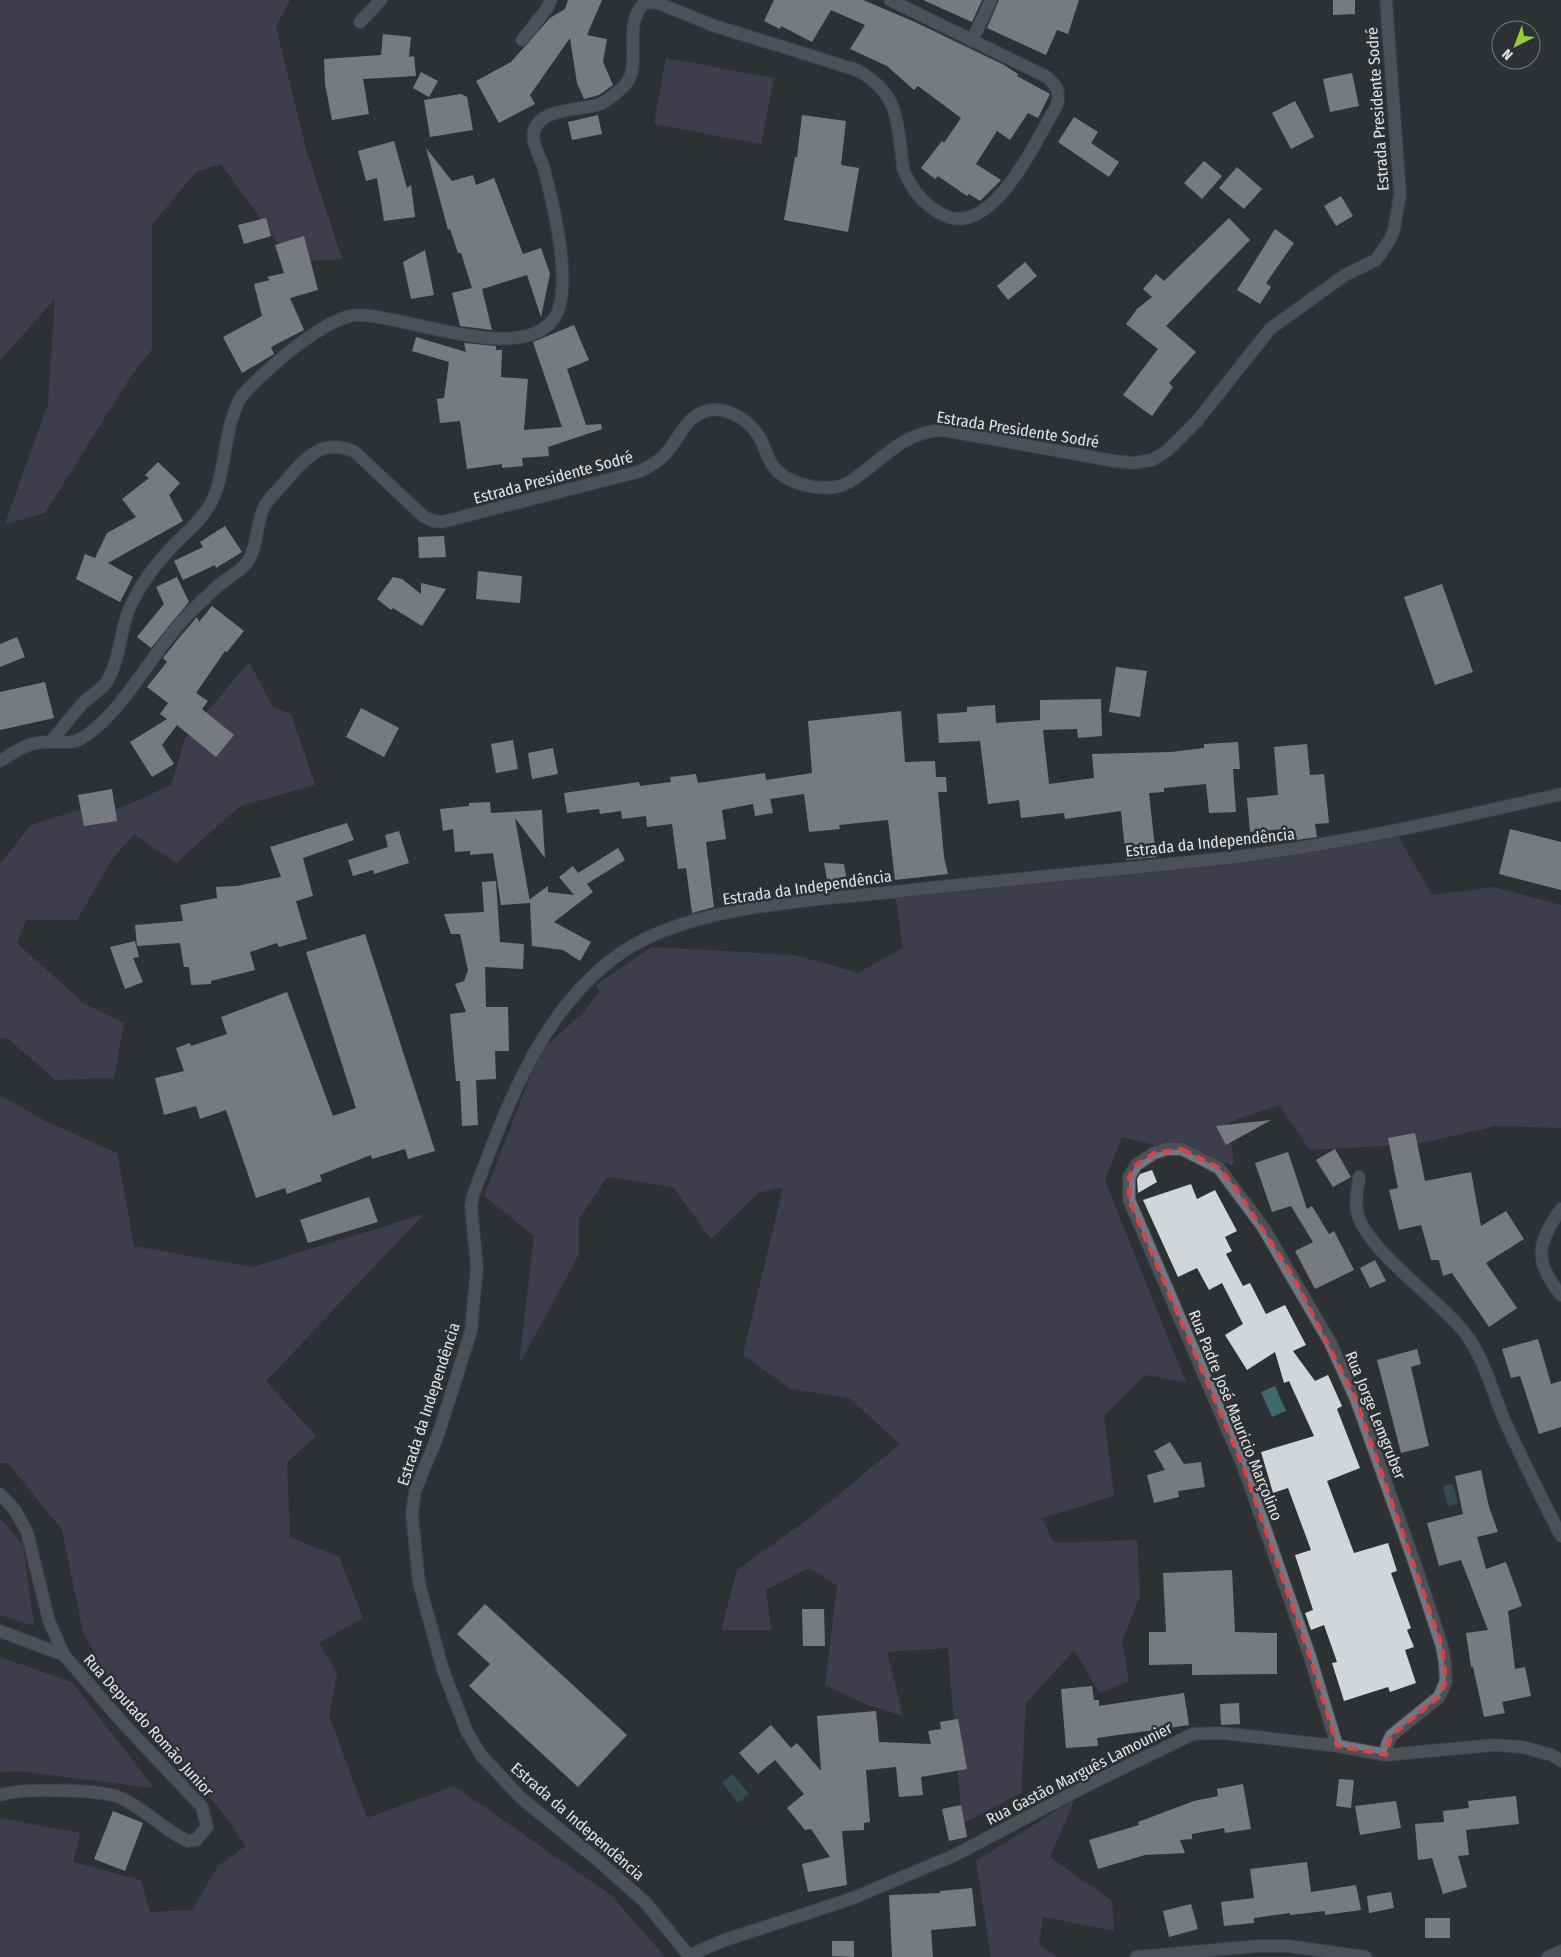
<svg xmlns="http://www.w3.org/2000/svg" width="1561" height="1957" font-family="'Fira Sans Condensed',sans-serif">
	<rect width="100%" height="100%" fill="#2e3134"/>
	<path fill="#524d68" d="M0 0H290L276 27 306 149 342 259 292 262 221 164 196 172 152 224V349L129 379 45 513 5 524 48 404 55 299 0 360Z
		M666 58 774 78 761 144 654 124Z
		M249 662 273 707 291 714 315 785 240 806 176 863 134 834 111 861 77 920H26L17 943 83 1003 124 1023 114 1078 55 1080 9 1039 0 1038V864L31 825 75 811 121 808 171 785 185 738Z
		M1398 836 1432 895 1494 887 1561 905V1128L1496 1126 1417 1144 1310 1150 1279 1105 1229 1122 1234 1165 1122 1137 1105 1181 1186 1382 1145 1375 1104 1416 1114 1496 1042 1518 1054 1543 1137 1540 1140 1596 1122 1641 1129 1681 1100 1693 1074 1650 1026 1703 1021 1793 962 1824 948 1648 887 1652 903 1716 865 1704 825 1685 837 1586 809 1568 766 1590 771 1630H721L737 1570 815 1514 900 1444 849 1398 791 1389 743 1355 783 1187 758 1193 711 1239 673 1187 607 1177 579 1219V1254L519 1365 534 1236 484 1196 540 1051 582 1014 600 991 596 985 652 947 795 955 858 973 903 948 895 893 1258 861Z
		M0 1095 47 1122 117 1153 134 1246 252 1267 424 1214 266 1381 316 1436 287 1462 290 1537 339 1557 363 1618 319 1643 337 1673 329 1716 367 1818 454 1786 612 1896 665 1957H0V1818L80 1833 73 1862 141 1880 150 1912 192 1910 218 1866 246 1846 219 1808 111 1684 83 1632 62 1530 8 1463H0Z
		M0 1518 23 1545 34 1626 0 1615Z
		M0 1657 72 1682 154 1788 17 1771 0 1772Z
		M1075 1799 1050 1857 1112 1901 1114 1931 1043 1917 1039 1944 1057 1957H991L976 1861Z"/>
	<path fill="#3f696a" d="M1275 1386 1286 1411 1272 1417 1261 1392Z
		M1453 1484 1458 1504 1448 1506 1443 1486Z
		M732 1774 749 1794 738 1803 722 1782Z"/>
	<path fill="#d1d6d8" d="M568 0H602L587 35 607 39 603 62 613 85 599 95 584 99 577 83 570 38 530 95 535 104 499 123 476 81 511 62 550 18 565 9Z
		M774 0H863L915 22 1004 65 1018 74 1017 76 1050 94 1038 118 1028 113 1010 140 997 131 976 164 1001 180 980 201 969 194 967 196 938 176 935 179 921 168 942 141 944 143 961 118 918 86 914 90 887 66 850 49 865 25 831 10 812 42 781 26 780 29 764 21Z
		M923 0H982L972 22Z
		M999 0H1079L1068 34 1057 30 1046 55 987 28Z
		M1333 0H1355V14L1333 15Z
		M383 34 411 37 409 57 414 56 416 76 363 79 369 114 332 120 325 84 324 59 381 55Z
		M421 72 438 81 429 97 413 88Z
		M1352 73 1359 106 1330 112 1323 79Z
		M461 94 467 97 473 130 430 137 424 100Z
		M1295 101 1314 137 1291 149 1272 113Z
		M598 115 602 134 572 140 568 122Z
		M802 115 846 121 841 165 859 168 848 232 784 220 795 157H797Z
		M1074 117 1098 132 1091 143 1119 162 1109 177 1058 142Z
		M394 141 407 188 411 185 415 217 384 221 377 178 366 181 358 151Z
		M426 148 452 181 473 175 476 185 494 178 523 254 541 248 550 274 541 317 527 275 482 289 492 330 460 326 452 293 472 288 461 253H458L450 229 448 230Z
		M1204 161 1222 176 1202 199 1184 183Z
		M1237 167 1262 189 1244 209 1219 188Z
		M1341 196 1353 216 1336 226 1324 206Z
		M266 218 271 236 244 244 238 225Z
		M1229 218 1250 240 1166 326 1196 352 1169 383 1173 387 1152 416 1123 395 1158 349 1126 324 1137 309 1152 297 1143 289 1156 274 1164 281Z
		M1275 229 1294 243 1266 283 1271 287 1260 304 1237 290Z
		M304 236 318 290 290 298 304 330 271 347 274 354 242 373 223 337 262 316 254 284 270 280 267 277 284 273 275 245Z
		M425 250 434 295 411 299 403 262Z
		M1025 262 1037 276 1008 300 997 286Z
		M574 325 589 360 567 369 586 425 601 424 602 429 548 447 549 456 522 458 523 466 502 468V464L467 469 460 421 440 423 437 399 444 398 449 362 412 351 416 337 466 352 464 343 496 346V350H502L501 377 528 379 524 430 562 427 533 342Z
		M158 462 180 483 169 495 183 521 108 563 133 577 120 602 76 579 85 554 95 558 107 533 136 517 122 499 149 478 145 475Z
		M225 526 242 552 216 568 215 565 183 580 174 561 203 547 200 542Z
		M444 536 446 557 419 558 418 537Z
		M478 571 522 576 520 603 476 599Z
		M177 577 189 602 151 648 137 637 164 604 156 587Z
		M393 577 402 579 421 594V583L446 589 422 626 393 608 391 610 377 599Z
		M1442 584 1473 672 1435 685 1404 597Z
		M212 606 244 631 227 652 225 651 196 693 208 701 202 709 234 735 216 757 177 725 162 745 174 764 152 777 130 742 167 719 160 714 168 703 147 687 167 662 163 658 179 638 197 617 199 622Z
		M17 637 25 657 0 667V644Z
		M1116 667 1147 671 1140 717 1109 712Z
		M45 682 54 718 0 730V692Z
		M1101 699 1102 736 1078 738 1077 729 1043 730 1049 784 1094 778 1092 754 1171 752 1204 748V744L1238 742 1240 769H1233L1236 812 1209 813 1206 784 1164 788V792L1149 793 1156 857 1126 860 1121 811 1065 819 1064 813 1021 818 1019 800 988 804 980 741 939 743 937 714 967 712V707L995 705 996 723 1040 720V700Z
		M361 708 399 728 384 757 346 737Z
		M901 711 905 762 935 761 936 777H946L947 792H938L944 857 948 874 895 880 888 820 839 825 840 829 809 832 804 794 770 799 773 813 755 816 753 804 722 810 726 839 706 842 714 907 692 913 686 868 678 869 672 824 647 827 646 816 622 819 621 811 600 814 599 809 567 813 564 793 639 782 640 786 671 782 670 777 696 774 698 783 765 773 766 780 812 773 808 721Z
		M513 740 518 769 496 773 491 744Z
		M1307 744 1310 775 1324 774 1329 823 1315 824 1317 837 1284 842 1283 829 1250 832 1247 798 1278 795 1274 747Z
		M553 748 558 774 532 779 528 753Z
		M112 789 117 821 84 826 78 795Z
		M490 802 491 813 542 810 545 858 515 818 530 902V899L548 886V892L574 895 559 877 573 866 578 873 618 848 625 860 587 884 593 892 554 922 591 942 580 961 563 950 532 946 530 903 501 905 493 853 470 855V851L455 852 453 829 443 831 440 809 469 806V803Z
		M347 823 354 840 303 858 313 896 296 901 307 939 279 947 277 943 250 952 255 970 211 981V984L191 985 189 967H184L180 943 137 946 135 925 183 921 180 905 217 898 216 887 237 886 281 877 270 847Z
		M1510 829 1561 842V890L1499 874Z
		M399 831 409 863 374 874 373 870 353 876 348 860 388 847 385 835Z
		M824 863 844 864 848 888 829 890Z
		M496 881 500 942 524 944 523 969 485 967 486 1007H508L509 1051H495L496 1079 476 1080 478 1125 462 1126 460 1081H456L450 1014 466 1012 455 984 464 981 468 970 460 934H451L444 914 484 912 482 882Z
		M365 934 435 1151 408 1159 405 1149 372 1159 371 1155 320 1175 322 1181 287 1194 285 1188 256 1198 226 1110 200 1119 196 1106 164 1115 155 1078 184 1071 176 1048 190 1043 191 1046 227 1034 221 1017 287 992 333 1116 356 1108 306 952Z
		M135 941 139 957 133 958 143 982 125 989 110 947Z
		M1271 1120 1226 1145 1216 1126Z
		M1415 1133 1425 1181 1471 1172 1481 1226 1506 1211 1524 1239 1486 1263 1517 1308 1489 1327 1452 1273 1443 1276 1439 1260H1431L1421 1225 1399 1230 1389 1190 1398 1188 1388 1138Z
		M1335 1149 1351 1177 1333 1187 1316 1160Z
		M1288 1152 1307 1209 1312 1206 1329 1234 1334 1231 1354 1270 1315 1289 1295 1251 1313 1242 1291 1206 1272 1212 1255 1163Z
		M1152 1170 1157 1182 1138 1193 1137 1179 1140 1174Z
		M1191 1184 1197 1199 1215 1190 1237 1231 1225 1237 1232 1251 1226 1254 1243 1286 1250 1283 1266 1314 1285 1305 1306 1345 1293 1351 1315 1381 1328 1375 1342 1406 1337 1409 1360 1468 1327 1481 1354 1553 1388 1543 1397 1571 1391 1573 1411 1628 1407 1630 1414 1647 1405 1650 1416 1683 1390 1692 1388 1687 1344 1701 1332 1663 1337 1662 1324 1625 1311 1630 1305 1613 1313 1610 1295 1555 1311 1550 1288 1488 1273 1493 1261 1452 1314 1436 1289 1381 1284 1383 1275 1352 1247 1370 1225 1335 1243 1324 1222 1283 1209 1290 1197 1268 1178 1277 1143 1200Z
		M369 1197 378 1222 308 1243 300 1220Z
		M1375 1260 1386 1281 1370 1288 1360 1268Z
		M1538 1339 1551 1384 1561 1381V1427L1539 1434 1520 1376 1511 1378 1502 1349Z
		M1417 1349 1421 1364 1411 1367 1429 1446 1401 1453 1377 1360Z
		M1170 1442 1184 1464 1201 1462 1205 1487 1178 1491 1179 1497 1154 1503 1147 1475 1165 1470 1154 1451Z
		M1481 1470 1489 1507 1498 1532 1477 1537 1486 1569 1506 1562 1522 1606 1508 1611 1515 1669 1525 1667 1531 1696 1502 1702 1505 1713 1484 1717 1473 1667H1471L1466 1633 1488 1630 1461 1560 1439 1566 1427 1523 1463 1514 1455 1476Z
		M1232 1570 1235 1632 1277 1633V1674L1192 1675V1664L1149 1665V1632H1166L1163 1573Z
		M485 1604 627 1735 578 1787 469 1686 490 1664 457 1634Z
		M802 1609H824L825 1646H803Z
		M1092 1686 1094 1700H1099V1706L1184 1693 1189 1725 1097 1738 1098 1746 1066 1748 1061 1689Z
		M1239 1703 1240 1724 1221 1725 1220 1704Z
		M876 1711 879 1742 931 1744 928 1731 941 1729 940 1722 958 1719 967 1769 921 1777 923 1795 899 1797 896 1767 866 1770 870 1822 864 1823V1830L842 1831 847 1885 808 1892 802 1864 830 1857 811 1829 805 1830 787 1808 804 1794 775 1760 758 1774 739 1753 771 1725 791 1748 797 1743 821 1771 817 1716Z
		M1339 1779 1354 1780 1351 1808 1336 1806Z
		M1243 1784 1251 1829 1225 1833 1224 1828 1192 1834V1839L1180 1840 1185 1853 1145 1855 1098 1869 1089 1840 1139 1825 1138 1822 1194 1801 1218 1796 1217 1789Z
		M1516 1796 1519 1824 1466 1830 1469 1855 1458 1856 1467 1887 1443 1894 1432 1858 1418 1860 1415 1824 1444 1822 1443 1811 1469 1808 1468 1801Z
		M1396 1801 1401 1828 1360 1835 1355 1806Z
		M961 1805 967 1837 949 1841 942 1809Z
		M113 1811 143 1823 125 1871 94 1859Z
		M1307 1862 1311 1892 1356 1885 1361 1910 1325 1915V1911L1290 1915V1913L1254 1918V1923L1224 1926 1221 1902 1254 1898 1250 1869Z
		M972 1888 976 1926 931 1930 933 1957H892L889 1895 940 1893V1891Z
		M1391 1892 1394 1908 1369 1913 1367 1896Z
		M1191 1904 1198 1929 1169 1937 1163 1911Z
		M1425 1918H1450V1938H1425Z
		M832 1941H854V1957L832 1956Z"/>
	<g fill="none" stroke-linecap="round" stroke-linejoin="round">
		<g stroke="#4b4e50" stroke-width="14">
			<path id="minor" d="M360 22 381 0
				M522 40 546 10 551 0
				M972 41 991 0
				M51 742C62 728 72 715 84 702 91 696 100 690 106 683 119 663 120 634 128 612 131 603 137 594 141 586 151 571 164 554 177 542 190 529 202 519 211 503 227 471 223 430 240 399 247 387 287 353 299 344 315 333 340 314 360 315 408 316 519 364 553 320 575 292 553 202 544 169 541 157 531 144 534 131 541 107 580 111 600 104 608 101 616 93 623 87 645 68 620 26 645 2L658 3 712 25 857 70C893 90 896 111 901 149 902 156 902 165 904 171 911 188 923 203 938 212 990 246 1035 141 1056 107 1061 94 1058 87 1047 77L890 0
				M0 761C12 754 23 745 37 743 66 738 69 751 96 728 131 697 152 654 184 619 195 607 207 596 219 585 227 578 242 571 248 561 258 546 256 523 264 507 268 499 277 491 283 484 303 461 321 436 355 452L423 516 433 521 442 522 641 471C647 467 655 464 660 459 678 445 682 418 706 411 724 406 746 418 756 432 764 442 766 456 773 466 785 483 816 490 835 487 848 485 855 478 865 471 890 451 910 431 943 430L1114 461 1134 463 1152 460 1167 451 1197 421 1270 329 1345 275 1376 260 1389 241 1394 230 1400 194 1386 0
				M1359 1177C1358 1188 1355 1200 1357 1211 1364 1249 1440 1300 1465 1333 1484 1358 1492 1391 1504 1419 1522 1459 1541 1497 1561 1536
				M1561 1209C1536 1244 1534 1262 1561 1295
				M0 1494 15 1510 27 1532 49 1621 64 1655 122 1722 202 1807 207 1827 196 1840 188 1841C164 1831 146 1809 121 1798 102 1789 20 1788 0 1795
				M0 1631 64 1655
				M1337 1746 1310 1657 1243 1466 1129 1200V1177L1136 1165 1154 1153 1166 1149H1182L1219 1168 1263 1227 1330 1342 1356 1399 1414 1561 1442 1646 1445 1663 1446 1681 1439 1697 1391 1736 1387 1745 1386 1755
				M690 1955 722 1941 853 1898 955 1855 1090 1784 1193 1734 1222 1733 1337 1746 1386 1755 1494 1745 1522 1747 1552 1755 1561 1761
				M690 1957 646 1903 600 1862 521 1798 481 1755 467 1732 443 1670 419 1583 412 1514 415 1491 438 1435 471 1331 477 1267 471 1206 473 1195C507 1107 540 1009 621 953 688 906 812 900 893 892 1007 879 1121 870 1235 857 1346 843 1453 819 1561 794
				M1136 1957 1258 1946H1288L1366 1957
				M1548 1957 1561 1951"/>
		</g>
		<use href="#minor" stroke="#737785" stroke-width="12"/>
	</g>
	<path d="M0 0H1561V1957H0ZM1182 1149 1219 1168 1235 1187 1293 1276 1356 1399 1442 1646 1446 1681 1439 1697 1391 1736 1386 1755 1337 1746 1310 1657 1243 1466 1129 1200V1177L1136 1165 1154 1153Z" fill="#2e3134" fill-opacity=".55" fill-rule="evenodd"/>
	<path fill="none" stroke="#d84444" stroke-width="4" stroke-dasharray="10 6" stroke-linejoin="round" d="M1182 1149 1219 1168 1235 1187 1293 1276 1356 1399 1442 1646 1446 1681 1439 1697 1391 1736 1386 1755 1337 1746 1310 1657 1243 1466 1129 1200V1177L1136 1165 1154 1153Z"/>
	<g text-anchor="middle" stroke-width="5" stroke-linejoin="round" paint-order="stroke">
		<g font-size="16" fill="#e2e4e6" stroke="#2e3134">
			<text transform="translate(1377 109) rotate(-94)" y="6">Estrada Presidente Sodré</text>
			<text transform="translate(1018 429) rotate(9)" y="6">Estrada Presidente Sodré</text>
			<text transform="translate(553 477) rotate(-15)" y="6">Estrada Presidente Sodré</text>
			<text transform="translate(1210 842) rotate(-6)" y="6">Estrada da Independência</text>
			<text transform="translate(807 887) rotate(-8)" y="6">Estrada da Independência</text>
			<text transform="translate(428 1404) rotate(-72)" y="6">Estrada da Independência</text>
			<text transform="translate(1236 1415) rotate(68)" y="6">Rua Padre José Mauricio Marçolino</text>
			<text transform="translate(1376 1415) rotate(68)" y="6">Rua Jorge Lemgruber</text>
			<text transform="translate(149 1725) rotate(48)" y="6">Rua Deputado Romão Junior</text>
			<text transform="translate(1079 1773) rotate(-27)" y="6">Rua Gastão Marguês Lamounier</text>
			<text transform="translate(578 1821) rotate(41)" y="6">Estrada da Independência</text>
		</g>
	</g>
	<g transform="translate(1516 45) rotate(222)"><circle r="24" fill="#2e3134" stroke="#76797b"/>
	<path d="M0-4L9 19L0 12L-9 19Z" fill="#96cc3a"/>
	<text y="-8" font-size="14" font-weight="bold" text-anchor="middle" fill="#e2e4e6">N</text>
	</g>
</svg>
